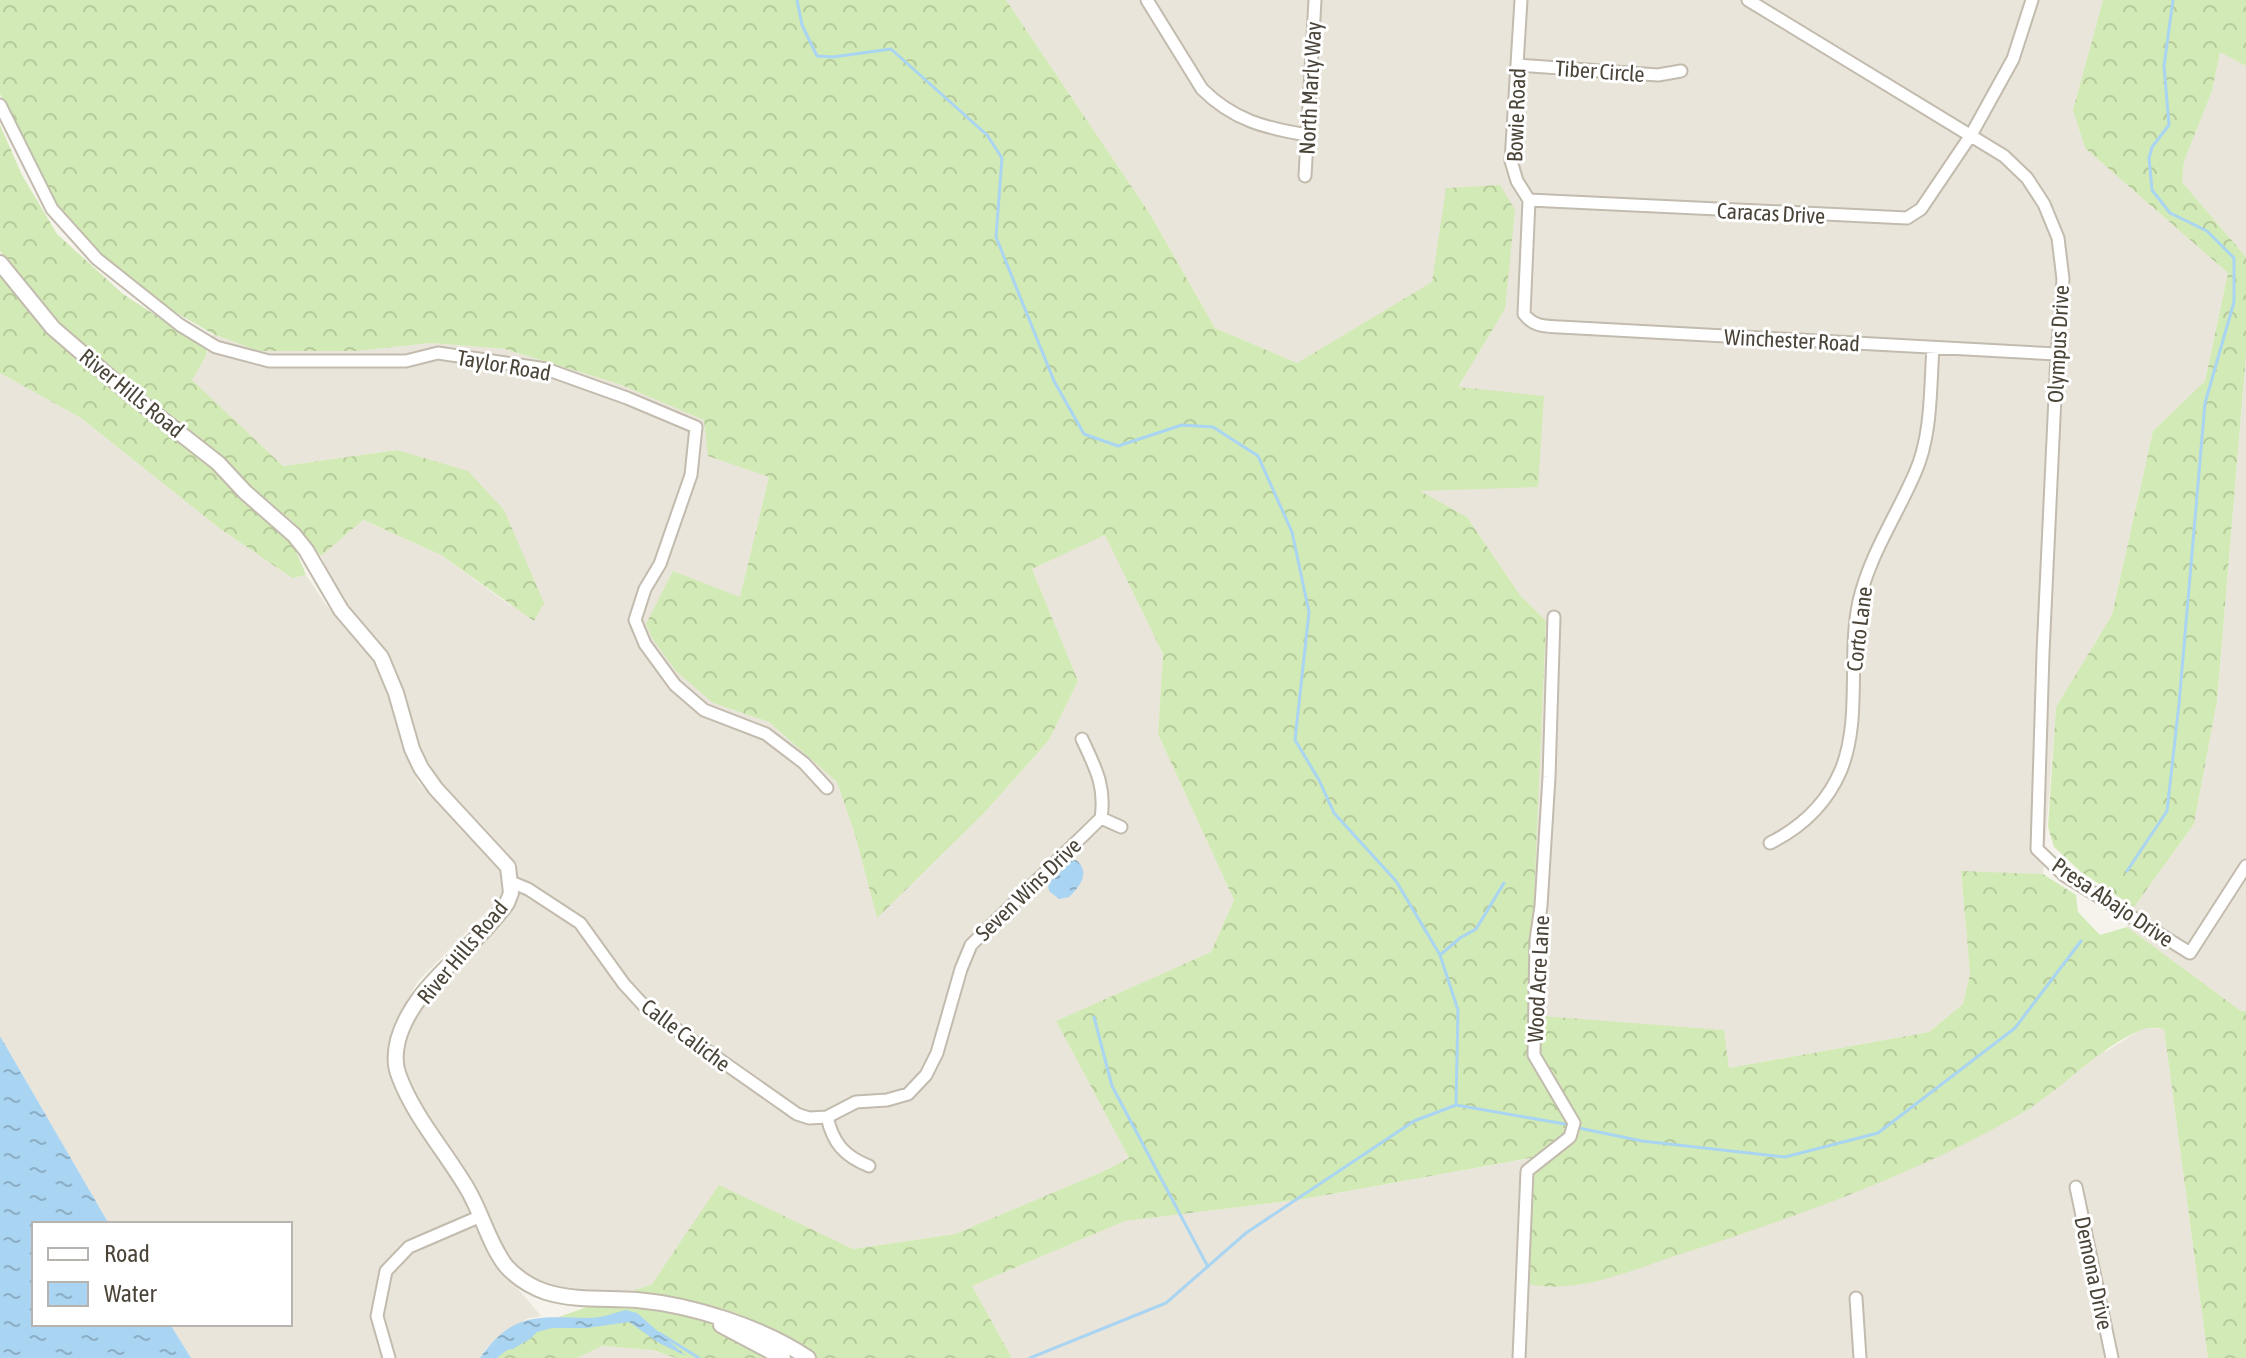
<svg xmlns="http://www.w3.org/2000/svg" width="2246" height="1358" font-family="'Asap Condensed',sans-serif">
	<defs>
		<pattern id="forest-crowns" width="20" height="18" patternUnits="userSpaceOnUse" patternTransform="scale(2)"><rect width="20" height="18" fill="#d2eab5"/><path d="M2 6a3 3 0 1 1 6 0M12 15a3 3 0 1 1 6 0" fill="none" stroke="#b6ca9c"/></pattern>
		<pattern id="water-ripples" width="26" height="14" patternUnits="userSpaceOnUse" patternTransform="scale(2)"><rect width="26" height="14" fill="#a9d4f2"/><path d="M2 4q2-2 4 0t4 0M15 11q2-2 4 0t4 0" fill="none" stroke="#8caec5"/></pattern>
	</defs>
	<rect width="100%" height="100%" fill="#f6f3ec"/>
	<path fill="#eae5da" d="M1006 0H2103L2073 110 2085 148 2228 273 2205 381 2153 431 2112 615 2056 707 2043 874 1961 872 1970 974 1963 1004 1929 1032 1729 1068 1723 1030 1528 1016 1546 621 1520 595 1467 517 1418 490 1458 387 1505 309 1447 188 1433 282 1297 363 1215 328 1150 214Z
		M2220 51 2246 66V257L2182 182 2184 161 2212 91Z
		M213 334 258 351H357L431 343 505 349 619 384 705 420 709 456 769 477 740 598 673 571 713 703 769 722 837 782 856 838 877 917 985 812 1049 740 1078 681 1032 569 1105 534 1163 654 1158 734 1234 900 1211 952 1056 1021 1129 1158 1104 1171 955 1234 853 1249 719 1186 652 1284 617 1296 540 1285 507 1256 472 1183 416 1098 403 1072 404 1048 414 1022 442 981 514 908 520 891 516 869 502 849 433 776 411 738 405 695 392 661 342 598 321 556 362 520 441 555 512 607 397 450 283 466 191 380 206 356Z
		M2246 355V1011L2242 1012 2127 927 2134 907 2194 824 2217 701Z
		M0 373 81 418 219 528 292 578 306 575 326 605 375 659 389 692 405 752 418 782 502 871 505 886 500 898 418 981 392 1028 389 1059 398 1094 467 1200 506 1275 541 1316 526 1319 486 1348 480 1358H191L170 1324H290V1224H109L0 1036Z
		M2143 1028 2164 1029 2208 1358H1012L972 1286 1125 1221 1304 1199 1531 1158 1538 1169 2107 1051Z
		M602 1346 653 1350 676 1358H577Z"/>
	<path fill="url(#forest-crowns)" d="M0 0H1006L1150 214 1215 328 1297 363 1432 282 1446 188 1500 185 1515 210 1505 309 1458 387 1544 396 1538 487 1420 491 1467 517 1520 595 1546 621 1529 1015 1724 1030 1729 1068 1929 1032 1963 1004 1970 974 1961 871 2043 874 2076 895 2078 912 2100 935 2127 927 2241 1011H2246V1358H2208L2164 1029C2157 1028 2147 1027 2141 1030 2096 1049 2063 1089 2022 1113 1915 1175 1798 1216 1681 1254 1634 1269 1578 1295 1529 1284L1531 1183 1538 1169 1530 1158 1304 1199 1125 1221 972 1286 1012 1358H676L653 1350 602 1346 577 1358H480L536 1325 652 1284 719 1185 853 1249 955 1234 1104 1171 1129 1158 1056 1021 1211 952 1234 900 1158 734 1163 654 1105 535 1032 569 1078 681 1049 740 985 812 877 918 856 838 837 782 769 722 713 703 676 671 652 638 646 624 673 571 740 597 769 477 708 456 704 420 619 384 505 349 431 343 357 351H258L213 334 170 309 99 252 54 204 0 94Z
		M2103 0H2246V66L2220 52 2212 91 2184 161 2182 182 2246 257V355L2217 701 2194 824 2134 907 2081 872 2054 847 2048 827 2056 707 2112 615 2153 431 2205 381 2228 273 2085 148 2073 110Z
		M0 125 22 175 57 234 123 294 207 349 206 356 192 380 283 466 397 450 468 471 504 510 544 603 534 621 441 555 363 520 321 556 291 520 66 332 24 285 0 251Z
		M0 270 35 319 217 472 292 542 306 575 292 578 219 528 81 418 0 373Z"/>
	<path fill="url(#water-ripples)" d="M1070 861 1076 860C1091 872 1080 887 1069 897L1059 899 1049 891 1048 884Z
		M0 1036 109 1224H34V1324H170L191 1358H0Z
		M626 1310 637 1313 686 1356 659 1343 629 1322 587 1328H552L537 1332 530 1339 513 1349 507 1350 497 1358H480C513 1311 539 1317 589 1318 601 1318 614 1313 626 1310Z"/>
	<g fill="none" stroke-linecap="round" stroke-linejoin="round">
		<path stroke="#a9d4f2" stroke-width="3" d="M797 0 802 25 817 56 833 57 891 49 987 135 1002 158 996 237 1054 381 1084 434 1118 446 1182 425 1213 427 1258 456 1292 532 1309 612 1295 740 1319 780 1334 813 1396 881 1440 955 1458 1010 1456 1105
			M2127 871 2167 811 2179 704 2205 403 2234 302V258L2207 231 2170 213 2152 190 2149 158 2152 147 2169 125 2164 66 2173 0
			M1440 955 1460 938 1476 929 1504 883
			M1094 1017 1112 1086 1208 1267
			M1579 1128 1642 1141 1785 1157 1878 1133 2015 1028 2081 941
			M659 1333 699 1358
			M1030 1358 1166 1303 1246 1233 1414 1121 1456 1105 1565 1124"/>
		<g stroke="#c2bbae" stroke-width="15">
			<path id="minor" d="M1147 0 1202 89C1233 120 1265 128 1307 135
				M1521 0 1511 161 1517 181 1529 200 1524 314C1534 327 1545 326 1560 327L2057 354
				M1748 0 2004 156 2027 178 2044 204 2058 238 2063 279 2057 354 2043 653 2037 849 2064 875 2190 953 2246 866
				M1518 65 1658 75 1681 71
				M0 105 52 209 97 259 180 325 216 347 269 361H406L438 353 546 369 627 398 696 427 691 475 660 564 645 589 635 620 645 644 675 685 704 710 766 734 804 763 827 788
				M1305 176 1315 0
				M1529 200 1907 218 1921 209 1971 135 2013 59 2032 0
				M1101 818 1121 827
				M1770 843C1802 827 1827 803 1841 770 1862 718 1847 656 1859 601 1870 554 1896 517 1915 473 1932 435 1930 389 1933 348
				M511 882 528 889 580 923 624 984 646 1008 797 1114 809 1118 827 1117C833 1143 844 1156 869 1166
				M827 1117 856 1102 887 1100 908 1094 926 1075 937 1053 961 969 971 945 1101 818C1106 786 1095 767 1082 739
				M2076 1187 2112 1358
				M1856 1298 1860 1358
				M389 1358 377 1316 386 1271 409 1247 481 1216
				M1519 1358 1527 1171 1570 1137 1574 1123 1534 1055 1536 940 1541 906 1549 777 1554 617"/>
		</g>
		<g stroke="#c2bbae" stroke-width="18">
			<path id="tertiary" d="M0 263 53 328 126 391 218 463 245 492 294 535 306 550 341 610 381 657 396 693 412 749 421 768 436 789 508 867 511 893 507 903C474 950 414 983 398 1040 395 1052 394 1064 399 1076 414 1117 446 1152 468 1190 482 1214 489 1244 506 1266 517 1278 531 1287 546 1292 575 1301 607 1298 637 1300 692 1305 762 1327 808 1358
				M721 1325 783 1358"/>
		</g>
		<use href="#minor" stroke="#fff" stroke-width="11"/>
		<use href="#tertiary" stroke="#fff" stroke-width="14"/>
	</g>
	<g text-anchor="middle" stroke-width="6" stroke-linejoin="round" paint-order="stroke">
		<g font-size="22" fill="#4b4439" stroke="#fff">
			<text transform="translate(1600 71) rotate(4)" y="8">Tiber Circle</text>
			<text transform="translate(1310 88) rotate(-87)" y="8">North Marly Way</text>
			<text transform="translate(1516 115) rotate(-88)" y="8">Bowie Road</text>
			<text transform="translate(1771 213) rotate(3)" y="8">Caracas Drive</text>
			<text transform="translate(1792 340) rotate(3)" y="8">Winchester Road</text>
			<text transform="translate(2058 344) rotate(-87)" y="8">Olympus Drive</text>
			<text transform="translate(504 365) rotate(10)" y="8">Taylor Road</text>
			<text transform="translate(132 393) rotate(39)" y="8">River Hills Road</text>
			<text transform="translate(1859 629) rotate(-83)" y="8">Corto Lane</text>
			<text transform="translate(1028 889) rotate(-44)" y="8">Seven Wins Drive</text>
			<text transform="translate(2113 902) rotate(34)" y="8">Presa Abajo Drive</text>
			<text transform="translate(462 952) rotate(-50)" y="8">River Hills Road</text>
			<text transform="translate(1538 979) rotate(-87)" y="8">Wood Acre Lane</text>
			<text transform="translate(686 1035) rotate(37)" y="8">Calle Caliche</text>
			<text transform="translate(2094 1273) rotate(78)" y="8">Demona Drive</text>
		</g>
	</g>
	<rect x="32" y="1222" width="260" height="104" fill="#ffffff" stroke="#b7b4b0" stroke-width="2"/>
	<rect x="48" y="1248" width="40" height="12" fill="#ffffff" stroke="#b7b4b0" stroke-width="2"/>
	<text x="104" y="1262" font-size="24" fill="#4b4439">Road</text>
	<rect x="48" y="1282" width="40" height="24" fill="url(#water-ripples)" stroke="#b7b4b0" stroke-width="2"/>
	<text x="104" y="1302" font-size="24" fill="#4b4439">Water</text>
</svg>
